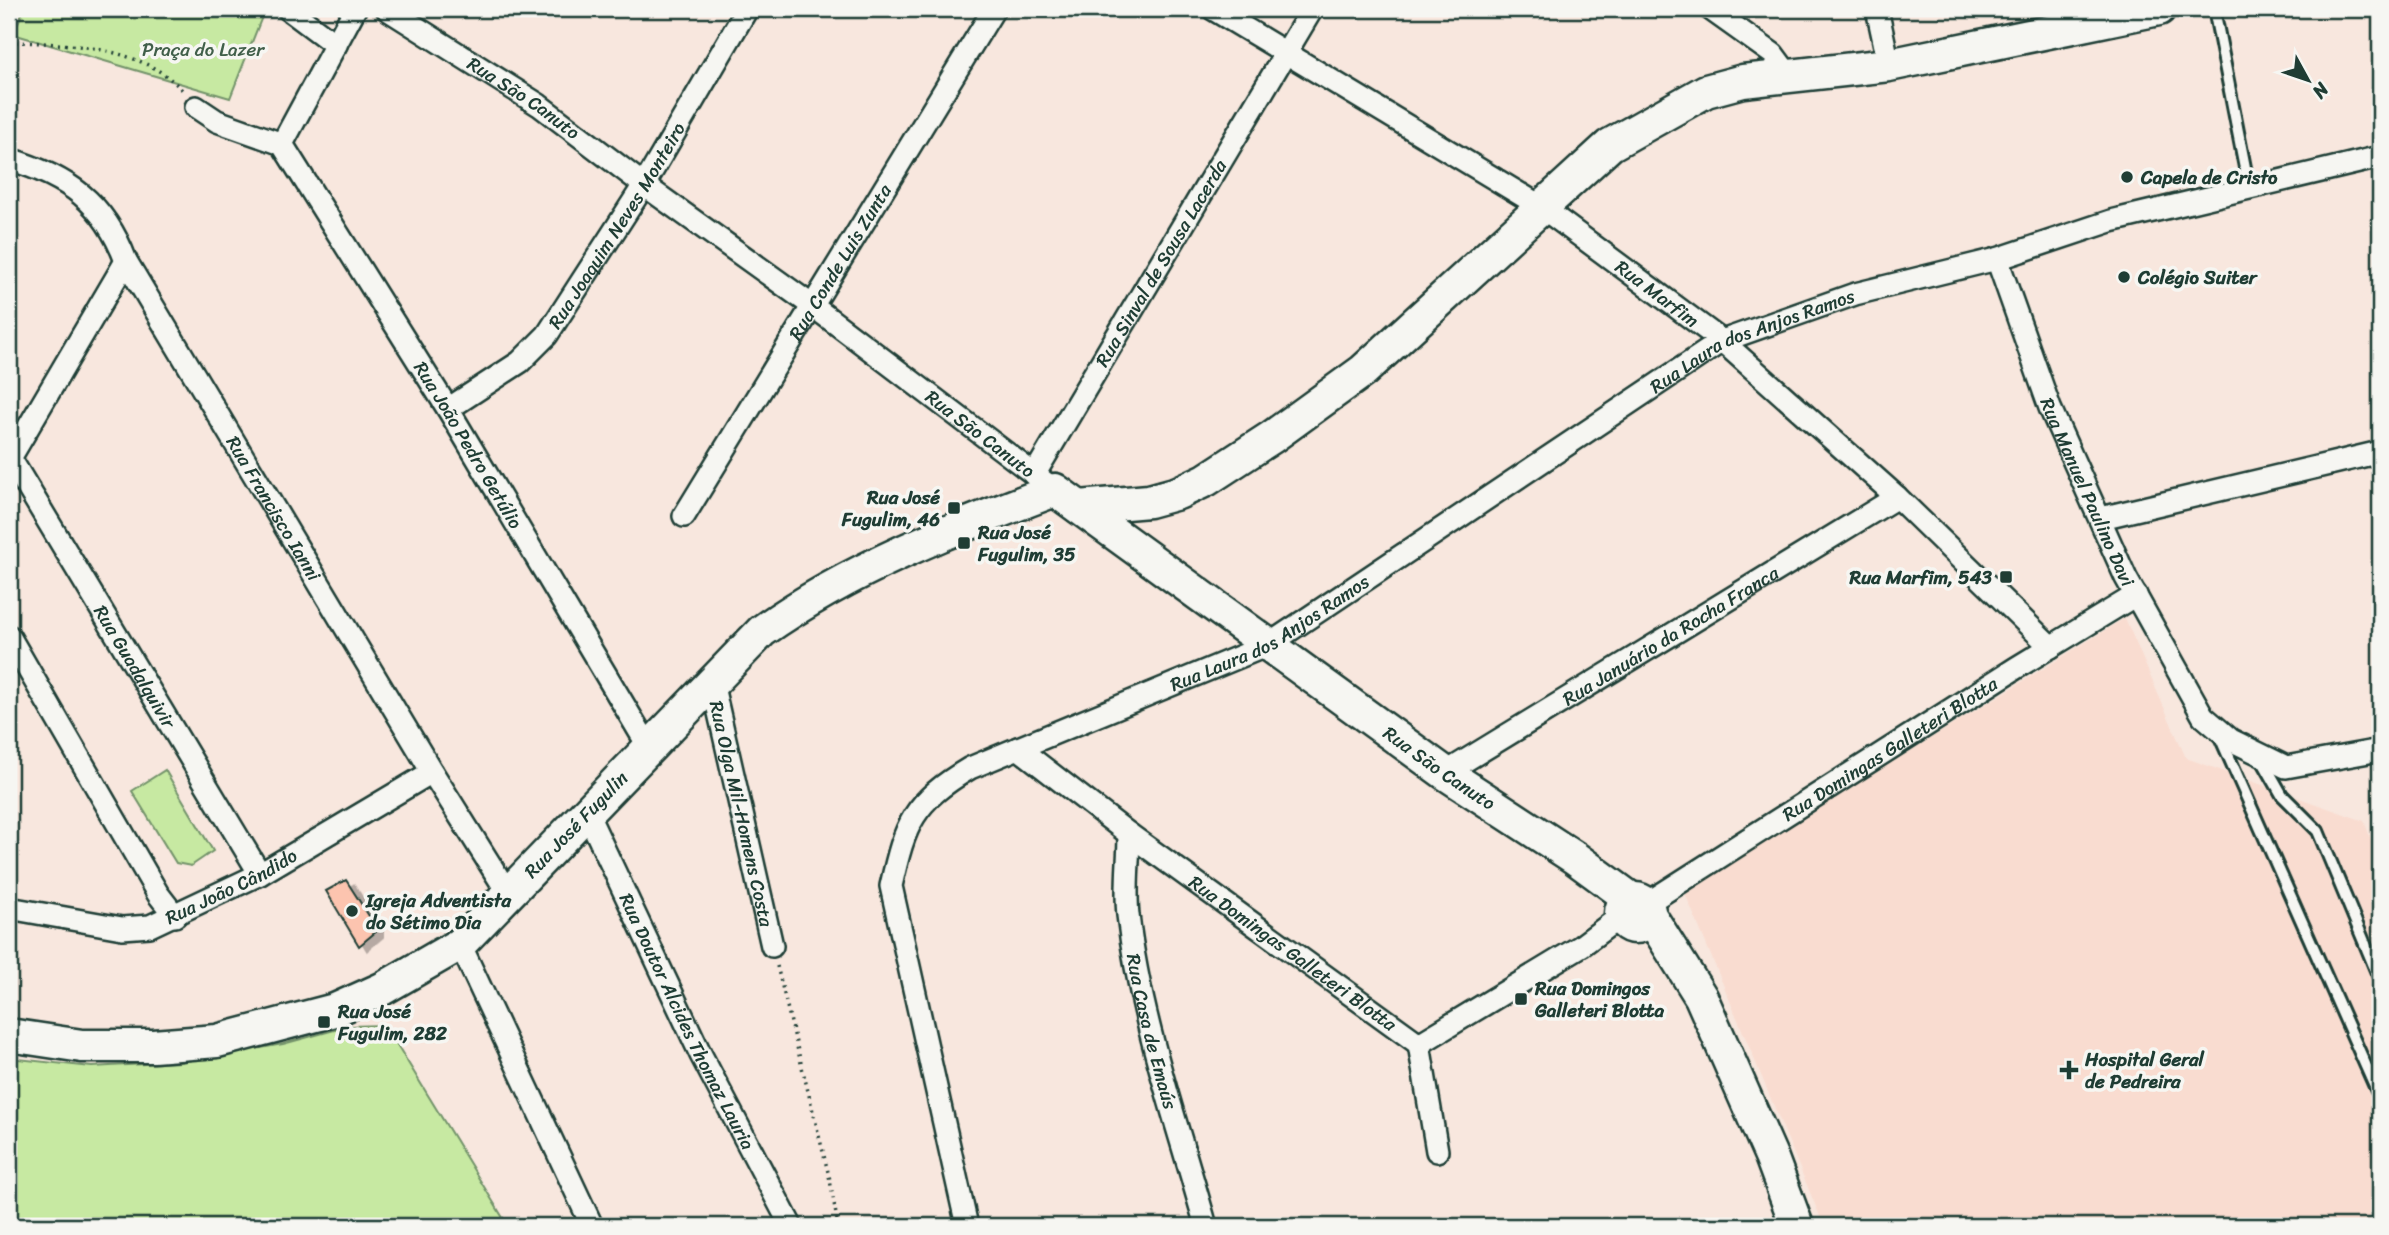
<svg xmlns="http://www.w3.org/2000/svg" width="2389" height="1235" font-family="Sriracha,sans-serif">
	<defs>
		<filter id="shadow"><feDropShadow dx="8" dy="4.5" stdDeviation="0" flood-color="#0004"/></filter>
	</defs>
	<rect width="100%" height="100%" fill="#f8e7de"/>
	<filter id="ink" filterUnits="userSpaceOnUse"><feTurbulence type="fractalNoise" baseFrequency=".0143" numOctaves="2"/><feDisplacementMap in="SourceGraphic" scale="14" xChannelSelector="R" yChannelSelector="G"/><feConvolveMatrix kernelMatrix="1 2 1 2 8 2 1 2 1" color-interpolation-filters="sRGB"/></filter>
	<g filter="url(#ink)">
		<path fill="#f9dcd0" d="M2125 618 2186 758 2364 821 2380 863V1226H1824L1684 891Z"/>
		<path fill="#c7e9a2" stroke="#73936b" stroke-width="2" d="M24 9H265L230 98 13 34Z
			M165 770 213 851 191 866 176 863 132 791Z
			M385 1025 508 1226H9V1058L92 1067 180 1062 283 1044 349 1026Z"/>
		<path fill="#fcc4af" stroke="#1f3d34" stroke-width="2" filter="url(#shadow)" d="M346 880 378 930 359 946 326 891Z"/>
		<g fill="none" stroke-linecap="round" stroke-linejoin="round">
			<g stroke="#1f3d34" stroke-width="16">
				<path id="lane" d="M2214 9 2249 188
					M2221 739 2380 1098
					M2261 758 2282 795 2318 831 2380 980"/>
			</g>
			<g stroke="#1f3d34" stroke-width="26">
				<g id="street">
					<path d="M288 9 336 45"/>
					<path id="s1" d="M387 9 539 105 644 185 814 307 1055 490"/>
					<path id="s2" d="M1213 9 1540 206 1722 341 1897 497 2051 647"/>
					<path d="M1710 9 1773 54 1790 77"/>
					<path d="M1877 9 1889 65"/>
					<path d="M196 107 217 121 282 144"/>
					<path id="s3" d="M282 144 448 409 650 749"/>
					<path d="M282 144 355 9"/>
					<path id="s4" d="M9 159C68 177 104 202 126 261L432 772 508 893"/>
					<path id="s5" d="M1997 259 2050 408 2126 578 2203 716 2231 740 2286 767 2380 750"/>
					<path id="s6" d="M448 409 520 362 547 335 644 185 747 9"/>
					<path id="s7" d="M10 458 260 874"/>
					<path d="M9 460 126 261"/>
					<path id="s8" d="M1034 475 1312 9"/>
					<path id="s9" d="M684 516 994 9"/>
					<path d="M2101 518 2380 452"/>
					<path d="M9 636 158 894 175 916"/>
					<path id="s10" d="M712 682 772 946"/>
					<path id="s11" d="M1018 748 1129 834 1419 1044"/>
					<path id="s12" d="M1445 773 1897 497"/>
					<path id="s13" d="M588 815 701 1055 791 1226"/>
					<path id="s14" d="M1129 834C1129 860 1125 888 1128 915 1140 1019 1177 1122 1205 1223"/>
					<path id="s15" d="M1646 904 2016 668 2136 595"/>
					<path id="s16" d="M9 908 122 928 150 926 260 874 432 772"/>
					<path d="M460 944 592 1226"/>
					<path d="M1419 1044 1581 946 1621 916"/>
					<path d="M1419 1044 1437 1151"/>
					<path id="s17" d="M967 1226 891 886C905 823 913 802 970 768L1268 645 1722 341 1855 294 1997 259 2111 221 2380 157"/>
				</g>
			</g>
			<g stroke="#1f3d34" stroke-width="37">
				<g id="secondary">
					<path d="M1079 507 1149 501 1178 493 1206 480 1272 437 1363 371 1610 145 1706 91 1743 81 1889 65 2159 9"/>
					<circle cx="1635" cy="913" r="14"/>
					<path d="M1649 914 1701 997 1771 1156 1797 1226"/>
					<path id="s18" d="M9 1035 82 1046H153L217 1041 335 1010 382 989 460 944 762 631C851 568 954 528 1055 490L1445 773 1575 858 1631 899"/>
				</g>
			</g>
			<path stroke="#1f3d34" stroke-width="3.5" stroke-dasharray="2 5" stroke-linecap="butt" d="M9 42C66 43 144 46 184 92
				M777 966 830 1180 838 1226"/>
			<use href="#lane" stroke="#f6f6f2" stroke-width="10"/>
			<use href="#street" stroke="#f6f6f2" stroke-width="21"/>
			<use href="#secondary" stroke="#f6f6f2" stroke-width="32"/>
		</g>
	</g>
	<g fill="#1f3d34" stroke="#f6f6f2" stroke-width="2.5">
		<circle cx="2127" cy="177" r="7"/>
		<circle cx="2124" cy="277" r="7"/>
		<rect x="947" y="501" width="14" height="14" rx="3.5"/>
		<rect x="957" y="536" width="14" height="14" rx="3.5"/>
		<rect x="1999" y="570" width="14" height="14" rx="3.5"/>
		<circle cx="352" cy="911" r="7"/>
		<rect x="1514" y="992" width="14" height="14" rx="3.5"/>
		<rect x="317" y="1015" width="14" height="14" rx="3.5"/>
		<path d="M2065.5 1059.5h7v7h7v7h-7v7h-7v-7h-7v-7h7z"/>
	</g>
	<g text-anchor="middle" stroke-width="7" stroke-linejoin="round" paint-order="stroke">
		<g font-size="19" fill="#415f4a" stroke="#f6f6f2">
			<text x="203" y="56">Praça do Lazer</text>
		</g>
		<g font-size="19" fill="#1f3d34" stroke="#f6f6f2">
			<text dy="7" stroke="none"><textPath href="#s1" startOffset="163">Rua São Canuto</textPath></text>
			<text dy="7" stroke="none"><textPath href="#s6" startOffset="254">Rua Joaquim Neves Monteiro</textPath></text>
			<text dy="7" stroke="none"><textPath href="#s9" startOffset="298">Rua Conde Luis Zunta</textPath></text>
			<text dy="7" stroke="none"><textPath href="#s8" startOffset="247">Rua Sinval de Sousa Lacerda</textPath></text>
			<text dy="7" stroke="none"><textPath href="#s2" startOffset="528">Rua Marfim</textPath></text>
			<text dy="7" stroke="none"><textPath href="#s17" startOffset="1393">Rua Laura dos Anjos Ramos</textPath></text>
			<text dy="7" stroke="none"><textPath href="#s1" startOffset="730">Rua São Canuto</textPath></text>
			<text dy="7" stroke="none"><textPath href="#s3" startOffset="354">Rua João Pedro Getúlio</textPath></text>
			<text dy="7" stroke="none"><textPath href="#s5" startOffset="250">Rua Manuel Paulino Davi</textPath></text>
			<text dy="7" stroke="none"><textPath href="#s4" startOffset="450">Rua Francisco Ianni</textPath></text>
			<text dy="7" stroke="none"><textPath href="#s17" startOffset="826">Rua Laura dos Anjos Ramos</textPath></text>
			<text dy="7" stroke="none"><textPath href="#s12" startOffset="264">Rua Januário da Rocha Franca</textPath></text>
			<text dy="7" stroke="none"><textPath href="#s7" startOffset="243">Rua Guadalquivir</textPath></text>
			<text dy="7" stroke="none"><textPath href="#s15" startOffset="289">Rua Domingas Galleteri Blotta</textPath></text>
			<text dy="7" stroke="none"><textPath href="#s18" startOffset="1708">Rua São Canuto</textPath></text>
			<text dy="7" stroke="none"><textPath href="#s10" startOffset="135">Rua Olga Mil-Homens Costa</textPath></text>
			<text dy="7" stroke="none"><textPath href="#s18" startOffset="639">Rua José Fugulin</textPath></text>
			<text dy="7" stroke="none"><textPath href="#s16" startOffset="233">Rua João Cândido</textPath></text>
			<text dy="7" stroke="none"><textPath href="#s11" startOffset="343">Rua Domingas Galleteri Blotta</textPath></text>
			<text dy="7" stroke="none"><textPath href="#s13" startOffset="229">Rua Doutor Alcides Thomaz Lauria</textPath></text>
			<text dy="7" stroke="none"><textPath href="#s14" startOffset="200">Rua Casa de Emaús</textPath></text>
		</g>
		<g font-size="19" font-weight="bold" fill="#1f3d34" stroke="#f6f6f2" text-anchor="start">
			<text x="2141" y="184">Capela de Cristo</text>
			<text x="2138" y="284">Colégio Suiter</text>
			<text x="940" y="504" text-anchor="end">Rua José<tspan x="940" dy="22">Fugulim, 46</tspan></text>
			<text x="978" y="539">Rua José<tspan x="978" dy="22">Fugulim, 35</tspan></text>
			<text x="1992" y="584" text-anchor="end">Rua Marfim, 543</text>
			<text x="366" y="907">Igreja Adventista<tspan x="366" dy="22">do Sétimo Dia</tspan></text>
			<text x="1535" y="995">Rua Domingos<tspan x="1535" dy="22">Galleteri Blotta</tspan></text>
			<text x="338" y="1018">Rua José<tspan x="338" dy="22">Fugulim, 282</tspan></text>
			<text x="2085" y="1066">Hospital Geral<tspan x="2085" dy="22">de Pedreira</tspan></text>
		</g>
	</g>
	<rect width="2389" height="1235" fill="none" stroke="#f6f6f2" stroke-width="35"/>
	<rect x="18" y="18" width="2354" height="1200" fill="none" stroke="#1f3d34" stroke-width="2.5" filter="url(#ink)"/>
	<g transform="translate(2308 80) rotate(130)" stroke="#f6f6f2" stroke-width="5" paint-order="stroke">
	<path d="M0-5L12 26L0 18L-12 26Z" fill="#1f3d34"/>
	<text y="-10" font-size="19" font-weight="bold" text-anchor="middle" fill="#1f3d34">N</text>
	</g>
</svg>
